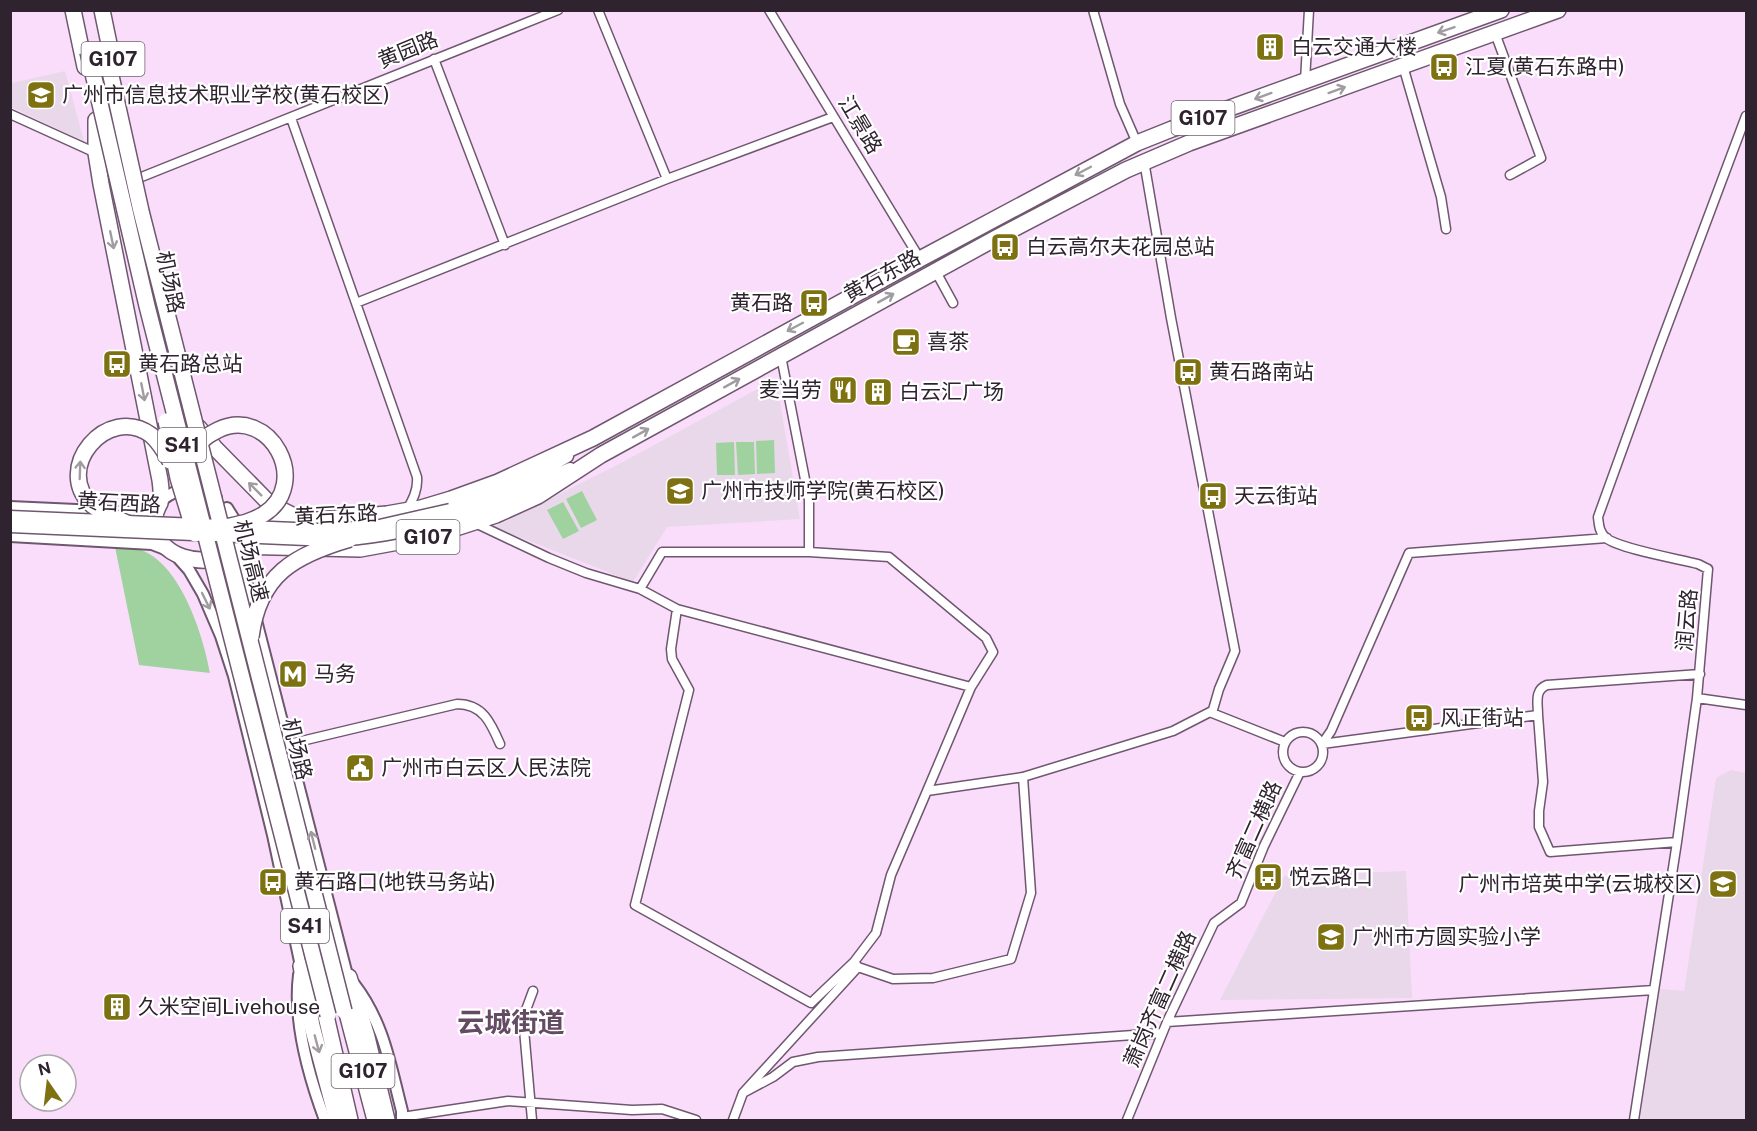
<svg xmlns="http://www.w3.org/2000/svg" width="1757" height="1131" font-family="'Public Sans','Noto Sans SC',sans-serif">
	<rect width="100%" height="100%" fill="#faddfa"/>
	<path fill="#e8d8ea" d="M65 71 84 141 11 107V79L12 83Z
		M776 379 800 519 667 527 633 582 494 527 619 464Z
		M1731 770 1746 773V1120H1640L1660 989 1684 991 1716 778Z
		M1406 871 1412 998 1220 1000 1284 876Z"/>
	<path fill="#a0d2a0" d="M774 440 775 473 757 474 756 441Z
		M734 442 735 475H717L716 443Z
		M736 442H754L755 474 738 475Z
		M582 491 597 520 581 528 566 499Z
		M563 502 579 531 563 539 547 510Z
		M115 547C121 547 128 547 134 548 179 557 203 634 210 673L139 665Z"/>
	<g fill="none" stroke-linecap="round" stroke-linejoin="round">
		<g stroke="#6f576f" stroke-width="11">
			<path id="street" d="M598 10 667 179
				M769 10 920 259
				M1093 10 1120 104 1137 143
				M1495 33 1541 158 1510 175
				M434 59 505 245
				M1403 66 1441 197 1446 229
				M1305 81 1309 10
				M10 114 96 153
				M291 118 417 477C418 490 413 499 407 510
				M1144 161 1171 318 1235 651 1219 689 1212 713 1285 742
				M139 178 558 10
				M935 270 953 303
				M356 303 667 179 833 117
				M781 356 809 500V552
				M475 523 549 558 586 573 640 589 677 609 971 687
				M640 589 662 552H809L889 557 986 638 993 652 971 687 927 791
				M677 609 671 649 672 659 689 690 635 905 811 1003 854 962 858 967 893 979 933 978 1011 959 1031 893 1023 777
				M1697 698 1746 705
				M1538 715 1543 782 1539 811V827L1550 852 1677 842
				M1283 752a20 20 0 1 1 40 0a20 20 0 1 1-40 0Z
				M289 744 457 704C483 704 491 723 500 744
				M1322 744 1331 731 1409 553 1607 538
				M1322 744 1538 715C1538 703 1534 690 1547 685L1700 674
				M854 962 876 933 891 875 927 791 1023 777 1173 731 1212 711
				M1167 1022 1654 990
				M743 1093 773 1077 793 1062 818 1057 1162 1033
				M402 1117 508 1101 632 1110 662 1109 696 1120
				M532 1120 523 1018 533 991
				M733 1120 743 1093 858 967
				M1127 1120 1167 1022 1214 923 1241 903 1264 846 1300 772
				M1634 1120 1677 842 1697 698 1708 569 1698 564C1679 559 1620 549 1606 538 1599 532 1599 525 1598 517L1659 348 1746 116"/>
		</g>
		<g stroke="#6f576f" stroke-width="14">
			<path id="secondary" d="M10 507 142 513C152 512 155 506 162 500 178 487 200 484 216 498
				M227 508 237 524V546L349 983
				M254 519 299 521
				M10 536 152 544 173 552 189 570 203 594 221 636 234 676 273 835 301 966 322 1013
				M299 975C293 1022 309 1077 325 1120
				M354 984C384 1023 390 1065 402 1111V1120"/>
		</g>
		<g stroke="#6f576f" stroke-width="15">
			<path id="primary" d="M450 510 520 483 567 456
				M453 519 488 507 570 469"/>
		</g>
		<g stroke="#6f576f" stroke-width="18">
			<path id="highway" d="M73 10 85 67
				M102 10 113 63
				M96 120V153L101 184 160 480C161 487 162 496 160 503 157 509 154 513 155 521 155 559 203 567 231 555L237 546 360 549 431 536 496 515 538 496 601 455 996 238 1126 170 1189 143 1558 10
				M132 203 149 280
				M199 428 215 448 270 504 304 521 387 514 421 508 451 499 498 482 593 438 920 259 1137 143 1172 129 1501 10
				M301 966 312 1026 337 1120
				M349 977 367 1037 387 1120
				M343 998 375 1120
				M323 1003 350 1120"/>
		</g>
		<use href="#street" stroke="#fff" stroke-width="8"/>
		<use href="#secondary" stroke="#fff" stroke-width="10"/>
		<use href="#primary" stroke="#fff" stroke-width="12"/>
		<use href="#highway" stroke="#fff" stroke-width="15"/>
		<g stroke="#6f576f" stroke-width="15" stroke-linecap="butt">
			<path id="primary-bridge" d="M10 517 318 530 375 527 450 510
				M10 526 330 540C372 539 413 530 453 519"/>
		</g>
		<g stroke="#6f576f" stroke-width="18" stroke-linecap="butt">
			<path id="highway-bridge" d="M105 49 141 211 344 1011
				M88 52 147 306 328 1015
				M166 421 178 478 195 534
				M195 451C200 440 208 435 218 430 270 405 312 483 264 514 252 522 239 524 225 527
				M127 523C116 518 103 514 93 506 51 469 108 403 151 435 159 442 165 452 170 461
				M251 637C259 574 295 555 350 539"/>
		</g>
		<use href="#primary-bridge" stroke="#fff" stroke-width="12"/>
		<use href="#highway-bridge" stroke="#fff" stroke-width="15"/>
	</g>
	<defs><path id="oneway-shaft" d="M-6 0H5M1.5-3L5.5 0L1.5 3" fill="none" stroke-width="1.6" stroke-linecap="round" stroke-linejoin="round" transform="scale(1.5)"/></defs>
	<g stroke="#a19ca1">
		<use href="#oneway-shaft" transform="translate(1446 30) rotate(161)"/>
		<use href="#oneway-shaft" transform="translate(1337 90) rotate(-20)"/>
		<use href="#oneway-shaft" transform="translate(1263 96) rotate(160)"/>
		<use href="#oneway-shaft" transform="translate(1083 171) rotate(152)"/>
		<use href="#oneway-shaft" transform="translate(112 240) rotate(78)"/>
		<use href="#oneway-shaft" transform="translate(886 298) rotate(-29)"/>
		<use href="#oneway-shaft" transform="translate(795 327) rotate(152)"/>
		<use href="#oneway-shaft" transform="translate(732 383) rotate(-29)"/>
		<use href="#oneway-shaft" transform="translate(143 392) rotate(79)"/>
		<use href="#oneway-shaft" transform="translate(641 433) rotate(-29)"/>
		<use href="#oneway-shaft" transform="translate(80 470) rotate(-88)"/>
		<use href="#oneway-shaft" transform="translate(255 489) rotate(-135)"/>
		<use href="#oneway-shaft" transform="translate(206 601) rotate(64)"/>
		<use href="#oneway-shaft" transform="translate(313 840) rotate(-104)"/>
		<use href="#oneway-shaft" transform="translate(317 1044) rotate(75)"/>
	</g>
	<defs>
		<g id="building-square" transform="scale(1.5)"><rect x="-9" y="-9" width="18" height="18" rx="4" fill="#7e7111" stroke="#fff"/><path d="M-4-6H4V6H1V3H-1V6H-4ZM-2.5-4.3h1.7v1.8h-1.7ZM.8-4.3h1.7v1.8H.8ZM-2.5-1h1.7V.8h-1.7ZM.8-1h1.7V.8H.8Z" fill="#fff"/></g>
		<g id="bus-square" transform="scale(1.5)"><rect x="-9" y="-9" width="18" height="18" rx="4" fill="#7e7111" stroke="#fff"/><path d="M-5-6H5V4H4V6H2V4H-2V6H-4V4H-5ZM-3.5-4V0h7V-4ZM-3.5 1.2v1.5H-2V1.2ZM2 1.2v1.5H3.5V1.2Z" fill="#fff"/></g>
		<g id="school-square" transform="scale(1.5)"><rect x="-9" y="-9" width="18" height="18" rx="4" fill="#7e7111" stroke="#fff"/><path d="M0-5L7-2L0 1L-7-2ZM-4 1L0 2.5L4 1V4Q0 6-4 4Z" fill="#fff"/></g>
		<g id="cafe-square" transform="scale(1.5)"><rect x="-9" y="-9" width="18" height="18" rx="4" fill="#7e7111" stroke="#fff"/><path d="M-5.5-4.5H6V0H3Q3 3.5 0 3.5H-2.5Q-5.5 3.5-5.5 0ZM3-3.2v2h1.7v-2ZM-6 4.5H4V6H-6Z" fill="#fff"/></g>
		<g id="restaurant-square" transform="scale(1.5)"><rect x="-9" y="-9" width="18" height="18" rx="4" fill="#7e7111" stroke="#fff"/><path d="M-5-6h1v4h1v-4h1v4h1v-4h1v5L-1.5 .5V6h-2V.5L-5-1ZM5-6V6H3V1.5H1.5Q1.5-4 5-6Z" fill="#fff"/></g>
		<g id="university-square" transform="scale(1.5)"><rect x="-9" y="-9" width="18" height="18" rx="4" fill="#7e7111" stroke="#fff"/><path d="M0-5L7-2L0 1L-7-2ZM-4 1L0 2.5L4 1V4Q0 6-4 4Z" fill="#fff"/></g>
		<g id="metro-square" transform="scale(1.5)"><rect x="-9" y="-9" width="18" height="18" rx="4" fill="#7e7111" stroke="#fff"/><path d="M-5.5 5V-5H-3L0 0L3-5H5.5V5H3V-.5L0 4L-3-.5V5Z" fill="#fff"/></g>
		<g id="civic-square" transform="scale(1.5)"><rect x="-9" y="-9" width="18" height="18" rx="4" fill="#7e7111" stroke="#fff"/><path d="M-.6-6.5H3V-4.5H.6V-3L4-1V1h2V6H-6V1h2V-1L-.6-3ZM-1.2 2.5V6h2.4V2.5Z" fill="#fff"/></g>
	</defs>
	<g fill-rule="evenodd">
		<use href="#building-square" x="1270" y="47"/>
		<use href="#bus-square" x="1444" y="67"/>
		<use href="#school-square" x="41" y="95"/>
		<use href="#bus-square" x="1005" y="247"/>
		<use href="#bus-square" x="814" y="303"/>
		<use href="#cafe-square" x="906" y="342"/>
		<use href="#bus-square" x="117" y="364"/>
		<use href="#bus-square" x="1188" y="372"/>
		<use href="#restaurant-square" x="843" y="390"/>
		<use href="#building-square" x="878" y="392"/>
		<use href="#university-square" x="680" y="491"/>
		<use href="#bus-square" x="1213" y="496"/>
		<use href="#metro-square" x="293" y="674"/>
		<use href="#bus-square" x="1419" y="718"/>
		<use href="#civic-square" x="360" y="768"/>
		<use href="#bus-square" x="1268" y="877"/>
		<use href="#bus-square" x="273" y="882"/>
		<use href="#school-square" x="1723" y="884"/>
		<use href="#school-square" x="1331" y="937"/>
		<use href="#building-square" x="117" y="1007"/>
	</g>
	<g text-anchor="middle" stroke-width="4.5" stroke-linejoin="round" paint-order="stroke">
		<g fill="#fff" stroke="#6d656d" stroke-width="1.5">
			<rect x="81.5" y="42" width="63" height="34" rx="4.5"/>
			<rect x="1171.5" y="101" width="63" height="34" rx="4.5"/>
			<rect x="158" y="428" width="48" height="34" rx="4.5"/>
			<rect x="396.5" y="520" width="63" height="34" rx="4.5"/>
			<rect x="281" y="909" width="48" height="34" rx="4.5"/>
			<rect x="331.5" y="1054" width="63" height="34" rx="4.5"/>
		</g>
		<g font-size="20" font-weight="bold" fill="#2e232e">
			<text x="113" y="66">G107</text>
			<text x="1203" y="125">G107</text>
			<text x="182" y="452">S41</text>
			<text x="428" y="544">G107</text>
			<text x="305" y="933">S41</text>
			<text x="363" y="1078">G107</text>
		</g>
		<g font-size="21" fill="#2e232e" stroke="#fff" text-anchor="start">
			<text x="1291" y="54">白云交通大楼</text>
			<text x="1465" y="74">江夏(黄石东路中)</text>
			<text x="62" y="102">广州市信息技术职业学校(黄石校区)</text>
			<text x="1026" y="254">白云高尔夫花园总站</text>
			<text x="793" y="310" text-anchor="end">黄石路</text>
			<text x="927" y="349">喜茶</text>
			<text x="138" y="371">黄石路总站</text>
			<text x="1209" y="379">黄石路南站</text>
			<text x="822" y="397" text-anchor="end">麦当劳</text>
			<text x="899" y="399">白云汇广场</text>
			<text x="701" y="498">广州市技师学院(黄石校区)</text>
			<text x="1234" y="503">天云街站</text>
			<text x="314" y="681">马务</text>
			<text x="1440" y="725">风正街站</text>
			<text x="381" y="775">广州市白云区人民法院</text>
			<text x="1289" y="884">悦云路口</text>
			<text x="294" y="889">黄石路口(地铁马务站)</text>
			<text x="1702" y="891" text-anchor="end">广州市培英中学(云城校区)</text>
			<text x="1352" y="944">广州市方圆实验小学</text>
			<text x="138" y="1014">久米空间Livehouse</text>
		</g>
		<g font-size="21" fill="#2e232e" stroke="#fff">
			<text transform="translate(408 50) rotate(-22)" y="7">黄园路</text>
			<text transform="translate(860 125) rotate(59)" y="7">江景路</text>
			<text transform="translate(882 276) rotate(-29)" y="7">黄石东路</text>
			<text transform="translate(170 282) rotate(78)" y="7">机场路</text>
			<text transform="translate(119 503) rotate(3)" y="7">黄石西路</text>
			<text transform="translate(336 515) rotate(-3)" y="7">黄石东路</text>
			<text transform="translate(251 561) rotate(76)" y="7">机场高速</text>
			<text transform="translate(1687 620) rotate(-85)" y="7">润云路</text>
			<text transform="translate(297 749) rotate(76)" y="7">机场路</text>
			<text transform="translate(1254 830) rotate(-66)" y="7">齐富二横路</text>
			<text transform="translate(1160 999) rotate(-66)" y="7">萧岗齐富二横路</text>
		</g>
		<g font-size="27" font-weight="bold" fill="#634b63" stroke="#fff">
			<text x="511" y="1032">云城街道</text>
		</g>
	</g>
	<rect width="1757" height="1131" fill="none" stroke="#2e232e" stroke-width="24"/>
	<g transform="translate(48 1083) rotate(346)"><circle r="28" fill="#ffffff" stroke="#aba7ab" stroke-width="1.5"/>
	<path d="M0-4.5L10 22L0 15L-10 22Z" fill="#7e7111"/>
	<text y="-9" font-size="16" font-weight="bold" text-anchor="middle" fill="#2e232e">N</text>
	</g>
</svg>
